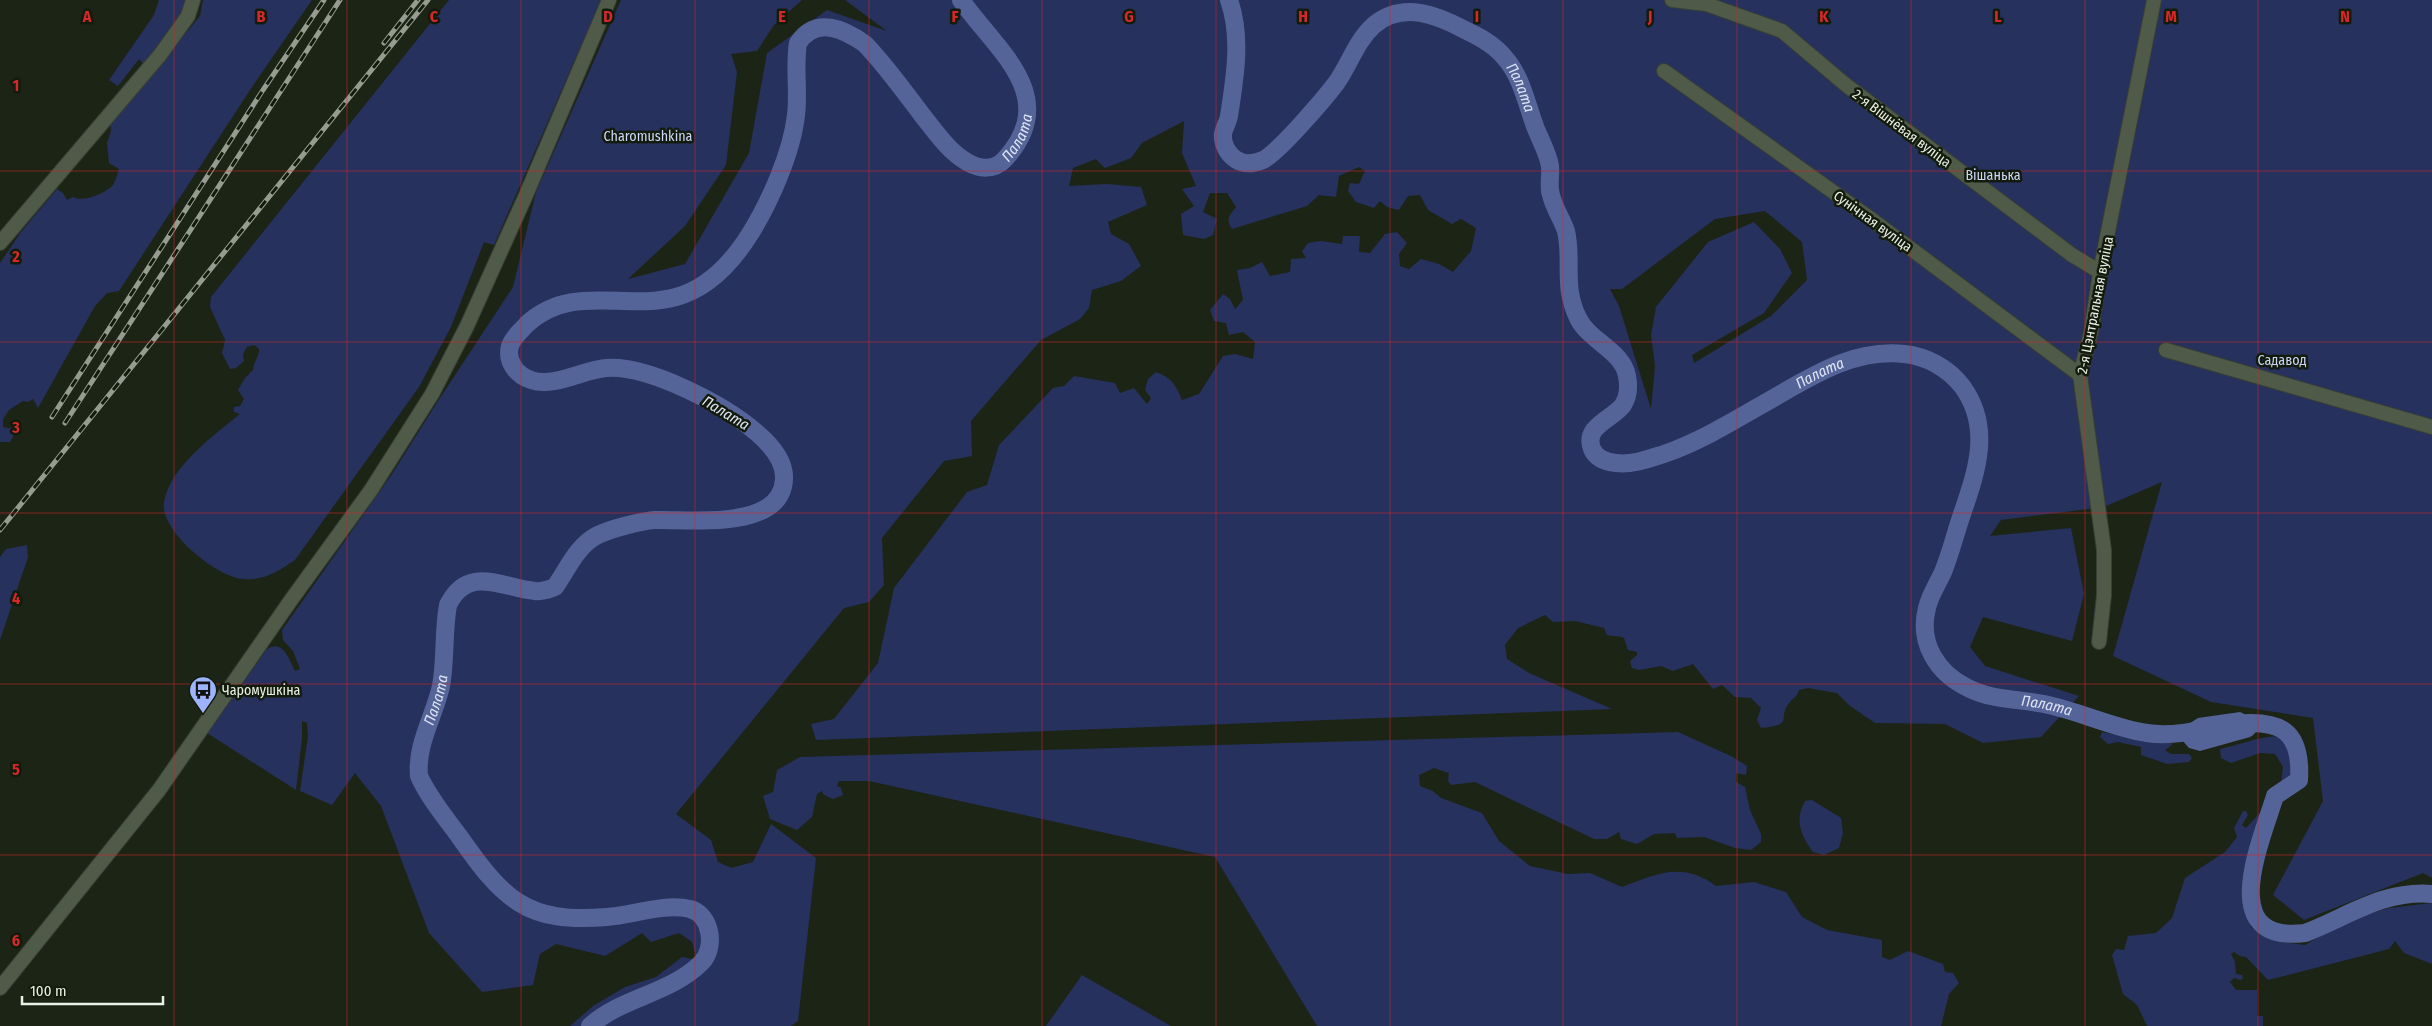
<svg xmlns="http://www.w3.org/2000/svg" width="2432" height="1026" font-family="'Fira Sans Condensed',sans-serif">
	<rect width="100%" height="100%" fill="#1c2415"/>
	<path fill="#26315e" fill-rule="evenodd" d="M159 0H187L182 15 145 65 139 59 118 86 109 80 154 15Z
		M203 0H312L252 87 119 291 107 293 95 306 38 408 33 399 28 402 23 401 9 410 3 419V427L13 429 15 433 10 442H0V263L21 232 57 189 63 193 67 200 73 197C83 203 106 193 113 185 116 180 117 174 119 169L109 163 107 143 111 131 110 124 200 16Z
		M449 0H601L494 245 484 242 451 327 419 387 295 560C279 571 264 581 243 579 216 577 159 530 164 502 170 467 214 435 240 414L234 412V407L240 406 244 399 238 390 245 378 253 370C254 361 259 357 259 349L254 345 247 347 243 354 244 361 236 368 230 369 222 353 225 340 210 307 211 297Z
		M621 0H802L774 25 757 51 731 54 737 72 726 165 685 226 628 279 685 264 749 153 767 53 827 10 887 31 845 0H2432V878L2423 873 2304 920 2273 895 2323 801 2313 718 2211 702 2113 656 2162 482 2104 507 2001 520 1990 536 2071 528 2084 594 2072 641 1983 617 1970 647 1985 666 2079 696 2041 737 1983 743 1945 724 1875 723 1850 706 1837 693 1808 688 1799 690C1797 697 1794 697 1790 702 1776 718 1796 725 1761 728L1757 720 1761 708 1751 698 1735 697 1722 685 1713 689 1693 664 1673 671 1661 666 1639 670 1632 668 1630 661 1637 655V652L1628 650 1624 638C1618 635 1613 637 1607 635L1604 628 1575 621 1553 622 1545 615 1518 628 1505 645 1507 659 1529 673 1612 709 816 740 811 724 834 719 878 663 894 588 967 492 987 485 999 445 1053 388 1064 386 1074 376 1115 383 1120 393 1134 388 1147 404 1151 398 1145 390 1148 379 1156 372C1172 378 1176 385 1182 400L1199 394 1223 356 1235 354 1253 359 1255 342 1243 332 1229 335 1226 323 1214 321 1210 310 1223 294 1230 299 1235 309 1243 300 1237 270 1250 268 1262 262 1270 276 1290 272 1291 259 1306 258 1302 251 1308 243 1321 241 1342 244 1343 236H1360L1359 252 1370 253 1385 234 1397 232 1407 243 1399 254 1400 266 1409 269 1421 259 1439 264 1453 272 1471 251 1476 228 1461 219 1452 224 1428 210 1420 195 1408 196 1399 210 1387 207 1380 201 1374 208 1356 202 1348 191 1350 183 1359 184 1365 171 1359 167 1339 176 1336 197 1319 195 1307 206 1232 229C1225 219 1230 215 1236 207L1227 193H1210L1203 212 1217 219 1213 235 1204 239 1183 235 1181 214 1194 206 1182 189 1196 186 1182 153 1184 121 1142 143 1131 158 1105 168 1096 159 1073 168 1069 186 1107 184 1141 187 1147 205 1108 222 1111 234 1129 244 1141 266 1121 281 1092 290 1089 308 1080 319 1041 340 971 421 972 456 944 461 882 538 884 585 869 602 844 608 676 814 711 840 718 862 731 868 753 862 771 824 816 858 798 1021 791 1026H570L593 1006 625 987 656 977 682 957 697 960 692 942 679 933 651 942 642 933 605 956 556 944 540 954 533 985 482 992 429 933 381 806 355 773 332 805 300 791 308 736 307 723 302 721V738L296 790 207 733 267 649C283 639 289 659 295 671L300 669 293 651 283 640 282 630 392 474 438 401 513 287 536 192ZM1765 211 1802 242 1807 280 1771 316 1694 363 1692 355 1764 313 1792 273 1780 249 1754 222 1708 242 1656 307 1651 335 1655 366 1651 409 1619 306 1610 289H1622L1715 219Z
		M27 545 28 557 0 640V557L6 549Z
		M1678 732 1733 757 1747 766 1746 775 1736 773V782L1745 787 1750 810 1761 834V842L1751 850 1735 848 1704 837 1677 838 1675 833 1654 834 1637 844 1621 839 1619 832 1607 839H1594L1475 782 1451 785 1448 781 1449 773 1434 768 1419 775 1420 786 1433 791 1441 798 1482 813 1499 841 1530 866 1568 874 1590 873 1622 887C1657 874 1682 861 1716 886L1754 882 1786 892 1802 917 1827 930 1882 940V957L1890 960 1908 951 1943 964 1945 972 1953 973 1959 983 1949 994 1941 1026H1317L1215 857 869 781H839L837 786 841 788 843 795 833 799 824 795 822 791 817 794 812 817 797 830 770 819 763 796 773 792 777 770 800 757Z
		M2102 732 2128 737 2172 740V745L2165 750 2171 754H2189L2192 758 2189 762 2167 764 2141 755V747L2118 742 2108 744 2100 737Z
		M2277 736 2285 738C2296 752 2296 763 2291 780L2281 783 2283 767 2275 754 2260 753 2231 763 2221 758 2220 749C2239 745 2257 737 2277 736Z
		M2282 789 2270 835 2245 887 2251 927 2276 941 2305 945 2347 920 2389 908 2432 903V964L2404 953 2395 941 2389 949 2268 980 2246 957 2240 956 2234 952 2231 954 2235 962 2236 974 2242 975 2243 978 2241 980 2234 978 2230 982 2236 990H2257V1016H2263V1026H2147L2137 1005 2123 994 2112 955 2116 949 2124 950 2128 936 2156 933 2172 918 2185 878 2225 852 2237 837 2234 828 2243 811H2246L2248 815 2242 825 2246 828Z
		M1812 800 1841 818 1843 833 1839 848 1824 855 1813 852C1801 836 1794 820 1805 801Z
		M1082 975 1171 1026H1046Z"/>
	<path fill="#556498" d="M2240 712 2257 720C2259 728 2257 733 2250 737L2200 751 2189 748 2182 740 2184 727 2198 718Z"/>
	<g fill="none" stroke-linecap="round" stroke-linejoin="round">
		<g stroke="#556498" stroke-width="18">
			<path id="s1" d="M1229 0C1242 37 1235 77 1229 116 1228 122 1224 128 1223 134 1222 144 1228 154 1235 159 1244 165 1254 164 1263 160 1279 152 1325 98 1337 82 1350 63 1357 40 1374 25 1403 1 1437 15 1465 30 1480 37 1495 45 1505 58 1522 77 1527 106 1536 129 1541 141 1548 154 1550 166 1551 176 1548 186 1551 195 1554 208 1562 219 1566 231 1573 261 1562 285 1578 318 1589 341 1623 351 1627 376 1629 386 1628 397 1623 405 1613 419 1583 426 1592 449 1596 458 1606 462 1616 463 1632 465 1648 459 1664 454 1704 440 1740 417 1777 396 1817 373 1856 349 1904 354 1926 356 1948 368 1962 386 1993 428 1976 473 1961 517 1955 535 1950 555 1943 572 1937 585 1930 595 1927 608 1918 643 1937 673 1968 688 1991 700 2019 699 2044 704 2079 711 2113 728 2147 733 2166 736 2187 733 2206 729"/>
			<path d="M2234 724C2280 719 2302 730 2299 780L2275 796C2261 842 2215 944 2305 933 2349 916 2383 890 2432 894"/>
			<path id="s2" d="M590 1026C622 997 670 994 701 963 716 949 712 915 690 909 665 903 633 915 607 917 526 924 503 899 459 836 445 817 429 798 419 776 416 744 434 717 441 686 446 659 443 632 448 605 468 564 502 588 535 591 542 592 549 589 555 587 567 570 577 546 596 536 609 529 641 521 655 520 690 519 782 531 784 479 785 461 770 444 757 433 725 405 649 365 606 368 582 370 554 388 531 380 516 375 506 361 510 346 513 337 521 331 527 324 572 283 625 311 676 297 709 288 733 261 750 234 770 202 792 152 796 115 799 91 794 67 798 43 816 16 844 29 865 44 886 66 904 91 922 115 936 132 948 151 967 162 979 169 994 171 1005 159 1062 96 996 50 961 0"/>
		</g>
		<g stroke="#383f34" stroke-width="16">
			<path id="minor" d="M1672 0 1706 4 1782 31 1846 85 2072 255 2100 272
				M1664 71 1871 219 2080 375
				M0 243 160 55 188 16 193 0
				M2166 350 2432 427
				M2099 642 2104 595V550L2080 375 2091 332 2100 272 2154 0
				M0 988 159 790 291 600 371 490 432 394 467 326 526 195 609 0"/>
		</g>
		<use href="#minor" stroke="#4f5a48" stroke-width="14"/>
		<g stroke="#969d90" stroke-width="5">
			<path id="rail" d="M384 43 418 0
				M52 417 263 90 324 0
				M65 423 340 0
				M0 530 428 0"/>
		</g>
		<use href="#rail" stroke="#131b0c" stroke-width="3" stroke-dasharray="9" stroke-linecap="butt"/>
	</g>
	<path fill="none" stroke="#d62828" stroke-width="1" stroke-opacity="0.55" d="M174 0V1026M347 0V1026M521 0V1026M695 0V1026M869 0V1026M1042 0V1026M1216 0V1026M1390 0V1026M1563 0V1026M1737 0V1026M1911 0V1026M2085 0V1026M2258 0V1026M0 171H2432M0 342H2432M0 513H2432M0 684H2432M0 855H2432"/>
	<defs>
		<g id="bus-pin" transform="scale(1.4375)"><path d="M0 17L-7.5 6A9.5 9.5 0 1 1 7.5 6Z" fill="#9db4fd" stroke="#131b0c"/><path d="M-5-6H5V4H4V6H2V4H-2V6H-4V4H-5ZM-3.5-4V0h7V-4ZM-3.5 1.2v1.5H-2V1.2ZM2 1.2v1.5H3.5V1.2Z" fill="#111"/></g>
	</defs>
	<g fill-rule="evenodd">
		<use href="#bus-pin" x="203" y="690"/>
	</g>
	<g text-anchor="middle" stroke-width="5" stroke-linejoin="round" paint-order="stroke">
		<g font-size="14" fill="#eaf0e5" stroke="#131b0c">
			<text transform="translate(1902 128) rotate(37)" y="5">2-я Вішнёвая вуліца</text>
			<text transform="translate(1873 221) rotate(36)" y="5">Сунічная вуліца</text>
			<text transform="translate(2095 305) rotate(-79)" y="5">2-я Цэнтральная вуліца</text>
		</g>
		<g font-size="14" fill="#cdd8f8" stroke="#131b0c">
			<text x="648" y="141">Charomushkina</text>
			<text x="1993" y="180">Вішанька</text>
			<text x="2282" y="365">Садавод</text>
		</g>
		<g font-size="14" fill="#eaf0e5" stroke="#131b0c" text-anchor="start">
			<text x="222" y="695">Чаромушкіна</text>
		</g>
		<g font-size="15" font-style="italic" fill="#dee4f4" stroke="#131b0c">
			<text dy="5" stroke="none"><textPath href="#s1" startOffset="551">Палата</textPath></text>
			<text dy="5" stroke="none"><textPath href="#s2" startOffset="2226">Палата</textPath></text>
			<text dy="5" stroke="none"><textPath href="#s1" startOffset="1211">Палата</textPath></text>
			<text transform="translate(726 413) rotate(31)" y="5">Палата</text>
			<text dy="5" stroke="none"><textPath href="#s2" startOffset="609">Палата</textPath></text>
			<text dy="5" stroke="none"><textPath href="#s1" startOffset="1780">Палата</textPath></text>
		</g>
	</g>
	<g font-size="16" text-anchor="middle" font-weight="bold" fill="#d62828" stroke="#131b0c" stroke-width="5" stroke-linejoin="round" paint-order="stroke">
		<text x="87" y="22">A</text>
		<text x="261" y="22">B</text>
		<text x="434" y="22">C</text>
		<text x="608" y="22">D</text>
		<text x="782" y="22">E</text>
		<text x="955" y="22">F</text>
		<text x="1129" y="22">G</text>
		<text x="1303" y="22">H</text>
		<text x="1477" y="22">I</text>
		<text x="1650" y="22">J</text>
		<text x="1824" y="22">K</text>
		<text x="1998" y="22">L</text>
		<text x="2171" y="22">M</text>
		<text x="2345" y="22">N</text>
		<text x="16" y="91">1</text>
		<text x="16" y="262">2</text>
		<text x="16" y="433">3</text>
		<text x="16" y="604">4</text>
		<text x="16" y="775">5</text>
		<text x="16" y="946">6</text>
	</g>
	<path d="M22 996v8h141v-8" fill="none" stroke="#eaf0e5" stroke-width="2.5"/>
	<text x="30" y="996" font-size="15" fill="#eaf0e5" stroke="#131b0c" stroke-width="4" paint-order="stroke">100 m</text>
</svg>
